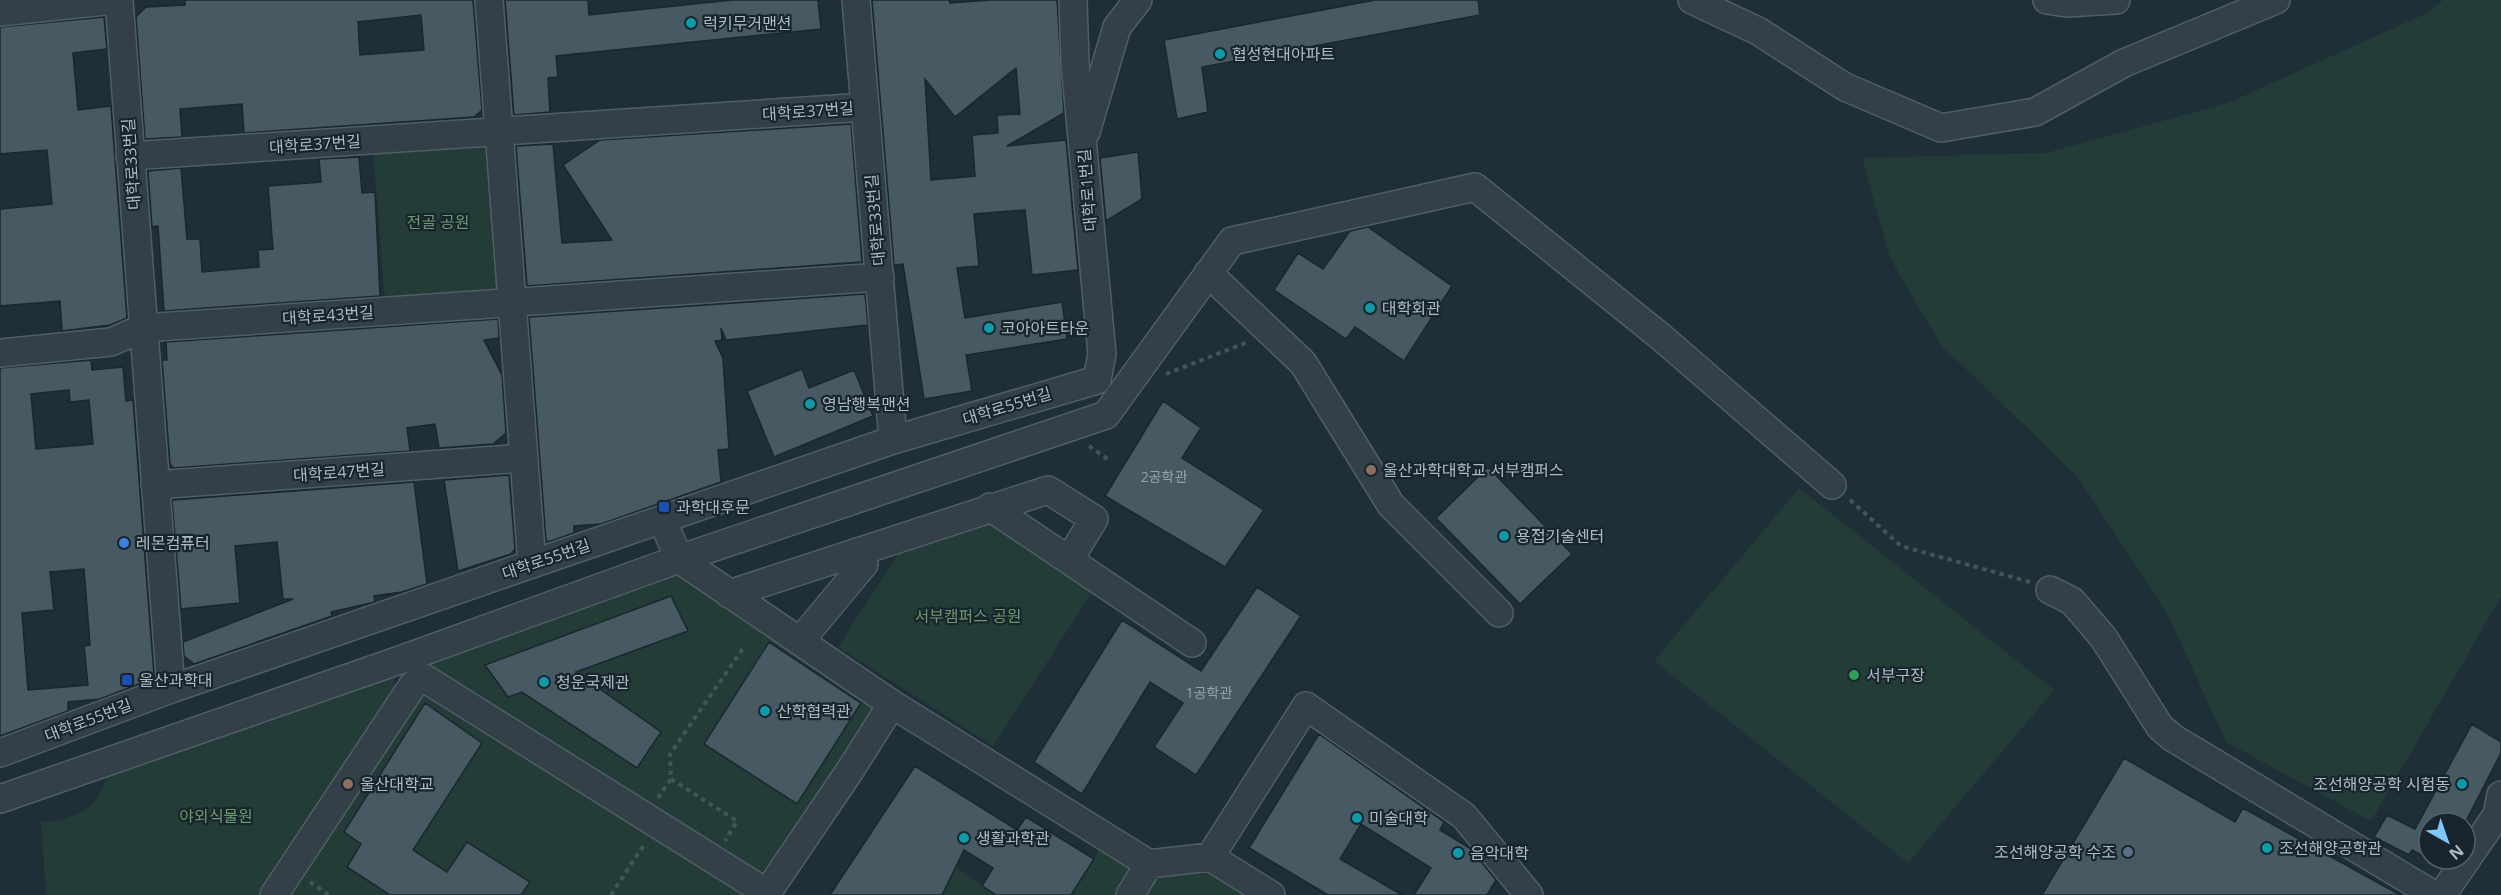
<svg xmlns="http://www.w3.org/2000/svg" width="2501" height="895" font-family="'Open Sans','Noto Sans KR',sans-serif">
	<rect width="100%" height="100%" fill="#1f2f37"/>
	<path fill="#243c38" d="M2443 0H2501V597L2371 821 2226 742 2168 615 2078 477 1942 346 1890 258 1862 158 2046 153 2228 103 2427 13Z
		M492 140 502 295 385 302 373 150Z
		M1799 488 2054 690 1908 863 1654 661Z
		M990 507 1099 581 993 746 838 647 911 534Z
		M674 570 878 705 764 876 509 719 430 666 434 658Z
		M394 676 395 685 391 692 259 895H46L41 822C63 821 93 813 102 789 105 784 105 776 107 770Z
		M425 692 757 895H284Z
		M1101 848 1135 869 1120 895H1071Z
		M1207 863 1257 895H1137L1152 870Z
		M956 867 996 895H942Z"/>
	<path fill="#475963" stroke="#1a272e" stroke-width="1.5" fill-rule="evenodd" d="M185 0H473L482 110 474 117 244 133 242 104 180 109 182 137 145 139 136 17 146 7 185 5ZM421 15 424 50 360 55 358 22Z
		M505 0H588L589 15 732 0H818L821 29 556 56 558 77 548 78 550 112 514 115Z
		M872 0H949L950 3 990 0H1057L1064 113 1007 146 1066 140 1078 270 1032 275 1025 210 974 214 979 266 957 268 965 318 1062 302 1067 339 966 355 972 391 924 399 903 264 894 265ZM1016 68 1020 114 997 115 998 133 972 135 975 176 931 180 925 79 955 117Z
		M1375 0H1478L1480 15 1202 67 1208 112 1177 119 1164 40Z
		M104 17 107 49 73 53 78 110 111 106 127 318 110 325 62 331 60 301 0 306V209L52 204 47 150 0 154V27Z
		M851 124 862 262 527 286 516 146 553 144 562 243 612 240 563 165 600 140Z
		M1138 152 1142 199 1106 221 1100 158Z
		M359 157 362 193 375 192 380 296 164 311 158 226 152 227 148 171 181 168 187 239H200L202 272 259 267 258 250 273 249 268 186 321 182 319 159Z
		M1368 227 1452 286 1404 361 1355 327 1346 339 1274 290 1298 253 1323 269 1350 231Z
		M865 294 868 325 726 340 721 328 722 340 715 341 723 358 729 449 718 450 721 482 601 524 574 526V533L548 542 546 540 529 317Z
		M498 319 499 338 484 340 502 375 506 433 493 444 439 448 435 424 407 428 410 451 174 468 170 464 162 360H167L166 342Z
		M91 360 92 370 123 367 126 401 133 400 154 676 152 679 100 699 68 702V711L0 736V368ZM69 390 70 402 89 400 93 444 36 449 31 394ZM84 569 90 645 84 646 88 685 28 690 22 613 54 610 50 572Z
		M802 369 809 388 854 370 873 416 774 457 747 391Z
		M1163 401 1201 428 1182 458 1264 510 1225 567 1105 496Z
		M1488 467 1572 554 1520 604 1436 518Z
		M509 475 515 549 511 554 458 571 444 480Z
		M414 482 427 584 402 592 374 596 375 602 331 612 332 616 194 664 184 656 183 642 293 599H283L277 542 235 546 240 603 181 609 172 500Z
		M1257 587 1301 616 1196 775 1154 747 1183 703 1150 682 1082 794 1034 762 1122 620 1201 671Z
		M671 596 688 631 576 672 661 732 637 768 522 692 508 697 485 665Z
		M769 642 861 703 797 804 704 744Z
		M425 703 482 743 413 850 447 872 467 842 530 882 521 895H390L347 867 361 844 344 832Z
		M2472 724 2501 742V753L2465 823H2429V859L2412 850 2409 855 2374 837 2387 815 2415 829Z
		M1319 734 1444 822 1440 830 1471 849 1496 880 1487 895H1414L1431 868 1361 824 1340 859 1402 895H1328L1249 848Z
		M2124 758 2235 822 2243 808 2400 895H2042Z
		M915 766 1017 830 1026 817 1094 859 1071 895H996L982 886 993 868 964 850 942 895H830Z"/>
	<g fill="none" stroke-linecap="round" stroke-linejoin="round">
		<g stroke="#505e66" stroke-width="30">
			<path id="minor" d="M119 0 171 689
				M489 0 532 564
				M856 0 893 440
				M1692 0 1758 31 1845 87 1941 128 2035 112 2124 63 2276 0
				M2047 0 2066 3 2116 0
				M0 12 115 0
				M1086 132 1117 27 1138 0
				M130 156 865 107
				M1208 273 1303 363 1391 505 1499 613
				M0 353 111 342 143 328 880 277
				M155 485 524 458
				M990 507 1192 643
				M662 519 679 559 892 704
				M2050 590 2072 601 2103 637 2160 727 2173 738 2434 895
				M729 594 1048 490 1094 519 1069 560
				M800 641 864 564 857 552
				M0 753 171 689 532 564 893 440 1097 380 1102 354 1075 63 1073 0
				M0 799 397 661 679 559 1106 415 1232 241 1475 187 1661 337 1832 485
				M1210 857 1306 706 1464 816 1529 895
				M1149 864 1210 857 1271 895
				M767 893 849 772 892 704 1149 864 1130 895
				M274 895 413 685 424 678 767 893V895
				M2442 895 2497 815 2501 795"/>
		</g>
		<path stroke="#415755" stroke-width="4" stroke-dasharray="4.5 4.5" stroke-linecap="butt" d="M1166 374 1248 342
			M1089 446 1110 461
			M1850 500 1901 546 2030 582
			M671 779 737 821 725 841
			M658 798 671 779 670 754 744 647
			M310 882 329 895
			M611 895 645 843"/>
		<use href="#minor" stroke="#334048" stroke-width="27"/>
	</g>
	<g fill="#0f9aa8" stroke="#18252c" stroke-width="2">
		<circle cx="691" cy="23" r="6"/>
		<circle cx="1220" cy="54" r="6"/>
		<circle cx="1370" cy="308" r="6"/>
		<circle cx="989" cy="328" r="6"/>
		<circle cx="810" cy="404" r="6"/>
		<circle cx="1504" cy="536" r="6"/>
		<circle cx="544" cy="682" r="6"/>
		<circle cx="765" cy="711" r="6"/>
		<circle cx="2462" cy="784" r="6"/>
		<circle cx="1357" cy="818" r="6"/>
		<circle cx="964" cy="838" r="6"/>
		<circle cx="2267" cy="848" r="6"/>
		<circle cx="1458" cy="853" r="6"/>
	</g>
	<g fill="#8d6e63" stroke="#18252c" stroke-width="2">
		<circle cx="1371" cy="470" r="6"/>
		<circle cx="348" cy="784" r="6"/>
	</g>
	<g fill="#1a4fb4" stroke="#18252c" stroke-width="2">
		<rect x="658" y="501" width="12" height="12" rx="3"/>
		<rect x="121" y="674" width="12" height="12" rx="3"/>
	</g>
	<circle fill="#3f7fe0" stroke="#18252c" stroke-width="2" cx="124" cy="543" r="6"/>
	<circle fill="#2e9e5b" stroke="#18252c" stroke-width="2" cx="1854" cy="675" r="6"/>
	<circle fill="#5c6f8a" stroke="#18252c" stroke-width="2" cx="2128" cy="852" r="6"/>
	<g text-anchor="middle" stroke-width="4.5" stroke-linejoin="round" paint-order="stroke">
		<g font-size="14" fill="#94a2ac">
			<text x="1164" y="482">2공학관</text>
			<text x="1209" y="698">1공학관</text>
		</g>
		<g font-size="16" fill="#adbbc5" stroke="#18252c" text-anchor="start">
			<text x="703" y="29">럭키무거맨션</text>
			<text x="1232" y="60">협성현대아파트</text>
			<text x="1382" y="314">대학회관</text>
			<text x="1001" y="334">코아아트타운</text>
			<text x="822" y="410">영남행복맨션</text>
			<text x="1383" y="476">울산과학대학교 서부캠퍼스</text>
			<text x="676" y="513">과학대후문</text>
			<text x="1516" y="542">용접기술센터</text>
			<text x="136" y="549">레몬컴퓨터</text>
			<text x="1866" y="681">서부구장</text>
			<text x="139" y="686">울산과학대</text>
			<text x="556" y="688">청운국제관</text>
			<text x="777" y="717">산학협력관</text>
			<text x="360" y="790">울산대학교</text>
			<text x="2450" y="790" text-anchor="end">조선해양공학 시험동</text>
			<text x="1369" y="824">미술대학</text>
			<text x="976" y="844">생활과학관</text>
			<text x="2279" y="854">조선해양공학관</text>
			<text x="2116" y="858" text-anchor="end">조선해양공학 수조</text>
			<text x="1470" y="859">음악대학</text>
		</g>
		<g font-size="16" fill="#adbbc5" stroke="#18252c">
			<text transform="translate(808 111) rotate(-4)" y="6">대학로37번길</text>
			<text transform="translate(315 144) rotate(-4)" y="6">대학로37번길</text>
			<text transform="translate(131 164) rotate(-94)" y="6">대학로33번길</text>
			<text transform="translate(1087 190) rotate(-95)" y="6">대학로1번길</text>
			<text transform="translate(875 220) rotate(-95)" y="6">대학로33번길</text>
			<text transform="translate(328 315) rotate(-4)" y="6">대학로43번길</text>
			<text transform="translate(1007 406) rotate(-17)" y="6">대학로55번길</text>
			<text transform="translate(339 472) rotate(-4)" y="6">대학로47번길</text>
			<text transform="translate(546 559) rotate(-19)" y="6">대학로55번길</text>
			<text transform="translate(88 720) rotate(-21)" y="6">대학로55번길</text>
		</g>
		<g font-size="16" fill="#6c9a6d" stroke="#18252c">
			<text x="438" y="228">전골 공원</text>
			<text x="968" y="622">서부캠퍼스 공원</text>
			<text x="216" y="822">야외식물원</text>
		</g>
	</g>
	<g transform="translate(2447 841) rotate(140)"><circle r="28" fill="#18252c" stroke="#546169" stroke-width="1.5"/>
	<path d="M0-4.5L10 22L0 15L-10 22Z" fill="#7cc8fa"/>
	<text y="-9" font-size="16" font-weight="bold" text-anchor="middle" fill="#adbbc5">N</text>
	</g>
</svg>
